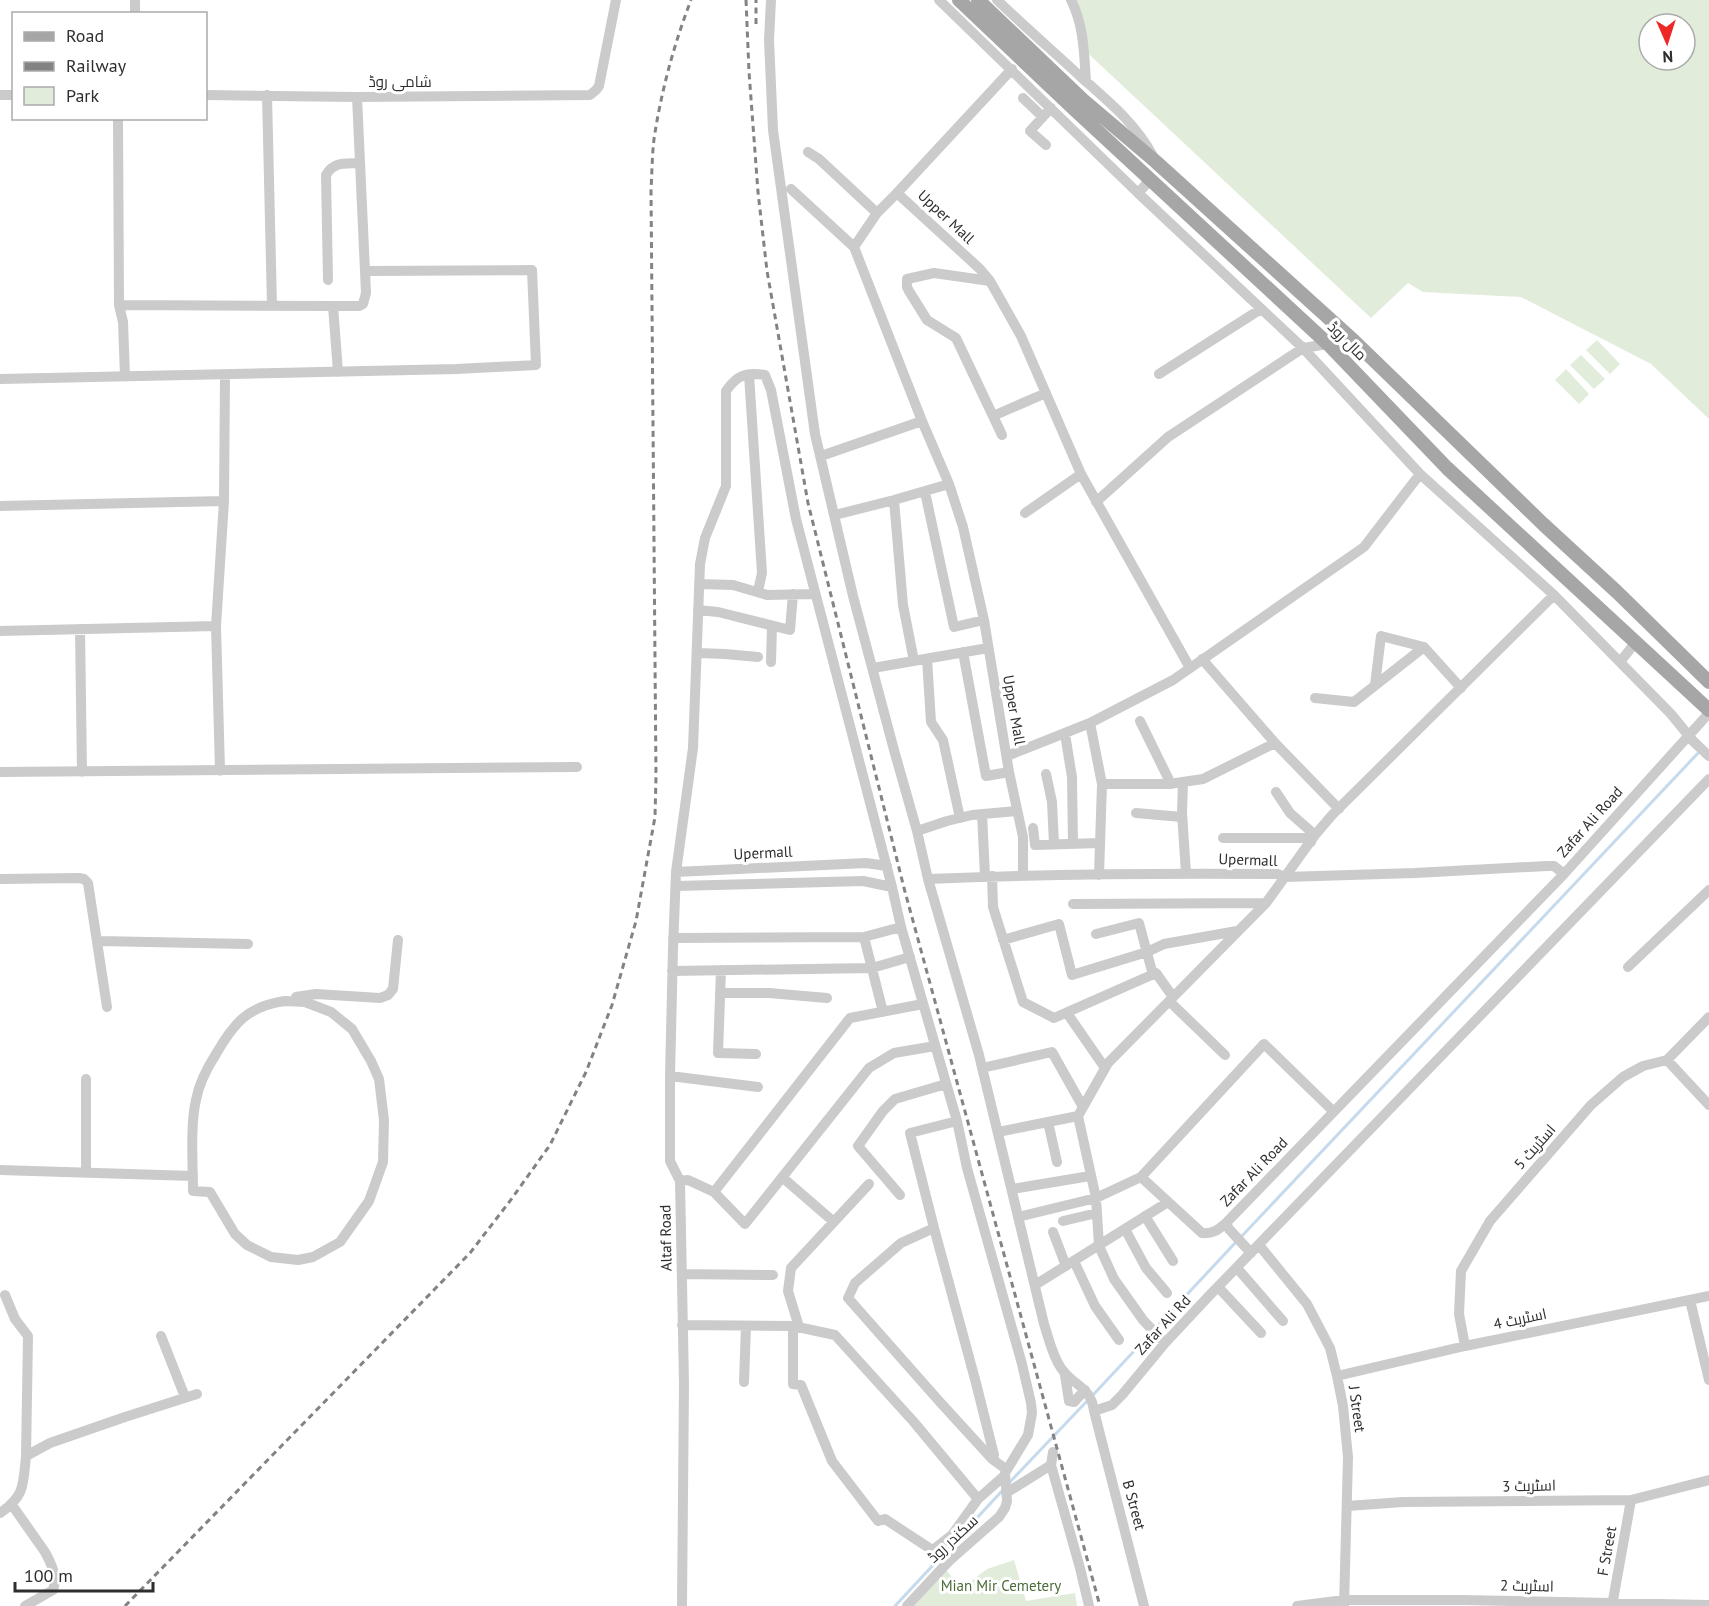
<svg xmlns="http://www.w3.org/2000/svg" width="1709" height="1606" font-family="'PT Sans',Cairo,sans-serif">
	<rect width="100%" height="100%" fill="#fff"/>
	<path fill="#e2ecda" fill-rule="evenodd" d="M1075 0H1709V419L1651 364 1521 297 1423 292 1408 283 1371 318 1078 44ZM1649 24H1685V60H1649Z
		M1597 340 1620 364 1610 374 1586 350Z
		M1581 355 1605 379 1594 389 1570 365Z
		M1566 369 1589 394 1579 404 1555 380Z
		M1014 1560 1026 1601 1075 1593 1077 1606H908L944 1568 962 1588 987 1569Z"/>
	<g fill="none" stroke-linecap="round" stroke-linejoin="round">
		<path stroke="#c5daed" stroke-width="3" d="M1241 1237 1700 751
			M1093 1395 1236 1242
			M1008 1484 1088 1400
			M895 1606 1002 1491"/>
		<path stroke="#cbcbcb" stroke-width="10" d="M135 0V14
			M771 0 769 40 773 130 815 434 853 596 894 750 917 831 928 879 979 1055 1044 1324C1049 1339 1052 1355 1061 1368 1073 1386 1091 1386 1094 1411L1144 1606
			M939 0 1138 193 1151 179
			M997 0C1025 27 1054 52 1082 78 1109 102 1136 124 1153 156
			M1071 0C1084 25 1084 54 1086 81
			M0 95H14
			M206 95 357 97 590 95 596 90 599 86 616 0
			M267 95 272 306
			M1023 98 1043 117
			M118 118 119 305 333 306
			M1046 145 1030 131 1051 108
			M808 152 819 159 877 213
			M791 189 854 247
			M897 193 1012 69
			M1138 193 1303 348 1420 474 1554 595 1671 714 1693 741 1709 756
			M328 280 326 175C334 161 345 164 360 163
			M990 281 934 273 907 279V287L909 291 927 320 956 338 993 416 1046 393
			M119 305 123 322 125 376
			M338 372 333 306H359L363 304 366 293 357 97
			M1159 374 1261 309
			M749 375 762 573 758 591
			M0 379 456 369 536 365 532 270 365 271
			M993 416 1002 435
			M821 456 922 421
			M925 492 954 627 984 620
			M894 500 903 605 914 661
			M1096 502 1168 437 1303 348 1328 344
			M0 506 224 501
			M1025 513 1081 474
			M835 515 894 500 949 484
			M699 584 733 585 767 595 814 594
			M698 610 718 612 790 630 793 594
			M80 629 82 772
			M0 631 216 626
			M963 652 986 776 1009 772
			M697 653 725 654 758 657
			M927 659 931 722 943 740 960 818
			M1202 659 1275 743 1339 809
			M771 662 772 626
			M1620 662 1635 643
			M873 668 988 648
			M1375 685 1381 636 1424 647 1461 688
			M1315 698 1354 702 1424 647
			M1140 721 1171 784
			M1090 723 1102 784 1099 875
			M1065 734 1072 777 1073 844
			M1007 756 1090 723 1173 680 1364 547 1420 474
			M220 771 216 626 224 501 225 375
			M0 772 577 767
			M1046 774 1052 802 1054 844
			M1183 782 1182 813 1186 873
			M1102 784H1169L1203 779 1275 743
			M1276 792 1290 813 1315 835
			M1136 813 1182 817
			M982 814 985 876
			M1033 828 1035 845 1100 843
			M917 831 947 821 972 815 1017 811
			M1223 838H1305L1311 842
			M676 872 866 863 887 866
			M1023 875V837L1009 772 984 620 963 527 949 484 922 421 854 247 877 213 897 193 980 269 990 281 1021 336 1081 474 1190 668
			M992 876 993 907 1023 1002 1054 1018 1156 973 1173 997
			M0 879 79 878 84 879 88 883 107 1007
			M928 879C1045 874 1161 873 1278 874L1285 877 1415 873 1547 866H1554L1564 874
			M676 886 863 881 892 887
			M1073 904 1266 903
			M1096 934 1139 923 1153 975
			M864 937 883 1012
			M673 938 864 937 901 927
			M1003 940 1059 924 1072 975 1147 952 1164 944 1237 931
			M98 941 248 944
			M1628 967 1709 890
			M721 970 718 1053 756 1054
			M672 971 872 968 910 957
			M720 993H769L827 998
			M296 997 316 994 380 998 388 995 393 989 398 940
			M285 1001 305 1002 331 1012 352 1029 371 1061 379 1079 384 1120 383 1162 369 1201 340 1242 313 1257 298 1260 271 1257 247 1245 235 1234 210 1192 193 1191C193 1165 190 1125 196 1100 199 1083 207 1068 216 1054 234 1023 248 1006 285 1001Z
			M1169 1001 1225 1055
			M1067 1013 1105 1068
			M1667 1060 1709 1105
			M982 1068 1052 1052 1083 1107
			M670 1076 758 1087
			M86 1079V1172
			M1048 1122 1057 1162
			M998 1132 1078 1116
			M0 1170 193 1176
			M782 1177 834 1222
			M1141 1177 1264 1044 1333 1111
			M680 1181 688 1180 714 1192 850 1018 923 1004
			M1012 1189 1090 1176
			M714 1192 745 1224 869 1068 894 1053 935 1046
			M900 1195 858 1146 883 1111 895 1099 946 1084
			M1145 1216 1173 1261
			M1018 1217 1096 1198 1141 1177 1202 1233C1213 1234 1218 1230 1226 1223
			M1063 1221 1097 1213
			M934 1228 910 1133 957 1121
			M1125 1229 1146 1268 1167 1293
			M1053 1232 1066 1266
			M1259 1245 1307 1304 1330 1348 1337 1376 1343 1406 1348 1457 1344 1606
			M1251 1253 1229 1229 1226 1223 1564 874 1709 713
			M1074 1261 1095 1306 1119 1340
			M1237 1268 1283 1321
			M682 1274 773 1275
			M1035 1285 1168 1202
			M1218 1287 1261 1333
			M5 1295 15 1319 28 1336 26 1456
			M1690 1300 1709 1380
			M682 1325 793 1326V1384L801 1385 832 1461 878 1521 885 1519 949 1561
			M793 1326 835 1335 913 1421 978 1499
			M799 1327 788 1291 791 1268 869 1184
			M161 1336 185 1397
			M1165 1343 1143 1320 1114 1279 1099 1246 1096 1198 1078 1116 1108 1063 1266 903 1315 835 1333 814 1554 595
			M1465 1346 1459 1314 1461 1271 1490 1221 1591 1105 1623 1077 1643 1066 1667 1060 1709 1017
			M1065 1375 1069 1401 1074 1402 1085 1390
			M1337 1376 1465 1346 1709 1296
			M744 1382 746 1326
			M1094 1411 1112 1405 1122 1395 1165 1343 1207 1298 1709 779
			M1053 1452 1051 1465 1080 1568 1089 1606
			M992 1459 994 1455 976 1383 934 1228 901 1243 855 1283 848 1298 939 1401 992 1459 1006 1469
			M1006 1493 1051 1465
			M12 1505 45 1552C51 1563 58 1577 53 1590L25 1606
			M1347 1506 1403 1502 1631 1500 1709 1480
			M0 1513C25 1496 23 1485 26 1456L50 1443 125 1417 197 1394
			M933 1550 952 1535 978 1499 1004 1476
			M682 1606 684 1384 680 1181 670 1161V1076L673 949 676 872 693 748 700 564 705 538 726 486V391C737 375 746 372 765 375L771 390 796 519 892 887 901 927 957 1121 967 1168 1022 1364 1031 1403 1032 1413 1028 1435 1005 1473 1007 1501 1005 1508 999 1517 949 1561 907 1606
			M1297 1606 1344 1600H1462L1709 1605
			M1612 1606 1631 1500"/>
		<path stroke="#a6a6a6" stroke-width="14" d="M959 0 1075 110 1328 344 1447 468 1709 710
			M978 0 1083 100 1155 161 1354 341 1543 524 1617 592 1709 682"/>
		<path stroke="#838383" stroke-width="3" stroke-dasharray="6 4.5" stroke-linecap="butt" d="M746 0 749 72 758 192 767 271 808 503 904 888 1100 1606
			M756 24V0
			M125 1606 470 1253 510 1201 550 1145 586 1072 612 1005 636 921 655 817 656 777 651 190C652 173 652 156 654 139 661 92 674 44 691 0"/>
	</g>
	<g text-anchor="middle" stroke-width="6" stroke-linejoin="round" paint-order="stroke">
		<g font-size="15" fill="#2e2e2e" stroke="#fff">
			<text x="400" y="87">شامی روڈ</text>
			<text transform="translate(946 217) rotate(43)" y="5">Upper Mall</text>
			<text transform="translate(1347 341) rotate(45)" y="5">مال روڈ</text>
			<text transform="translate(1014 710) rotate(80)" y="5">Upper Mall</text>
			<text transform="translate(1590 822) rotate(-48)" y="5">Zafar Ali Road</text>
			<text transform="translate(763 853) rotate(-3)" y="5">Upermall</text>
			<text transform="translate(1248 860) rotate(2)" y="5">Upermall</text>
			<text transform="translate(1535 1147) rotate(-49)" y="5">اسٹریٹ 5</text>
			<text transform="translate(1254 1172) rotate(-46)" y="5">Zafar Ali Road</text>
			<text transform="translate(666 1238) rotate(-91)" y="5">Altaf Road</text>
			<text transform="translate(1520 1319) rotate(-12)" y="5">اسٹریٹ 4</text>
			<text transform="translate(1163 1325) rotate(-48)" y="5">Zafar Ali Rd</text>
			<text transform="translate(1357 1409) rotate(82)" y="5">J Street</text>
			<text transform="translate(1529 1486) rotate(-1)" y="5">اسٹریٹ 3</text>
			<text transform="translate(1134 1505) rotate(75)" y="5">B Street</text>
			<text transform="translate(953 1539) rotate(-43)" y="5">سکندر روڈ</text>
			<text transform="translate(1607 1551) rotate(-80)" y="5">F Street</text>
			<text transform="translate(1527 1586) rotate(1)" y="5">اسٹریٹ 2</text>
		</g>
		<g font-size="15" fill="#4c6c39" stroke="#fff">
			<text x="1001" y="1591">Mian Mir Cemetery</text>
		</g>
	</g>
	<rect x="12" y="12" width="195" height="108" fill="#ffffff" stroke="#ababab" stroke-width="1.5"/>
	<rect x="24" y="32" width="30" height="9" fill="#a6a6a6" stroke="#ababab" stroke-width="1.5"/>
	<text x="66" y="42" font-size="18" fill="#2e2e2e">Road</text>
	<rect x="24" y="62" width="30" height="9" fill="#838383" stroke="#ababab" stroke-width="1.5"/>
	<text x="66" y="72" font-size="18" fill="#2e2e2e">Railway</text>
	<rect x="24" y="87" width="30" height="18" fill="#e2ecda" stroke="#ababab" stroke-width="1.5"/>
	<text x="66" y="102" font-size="18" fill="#2e2e2e">Park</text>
	<g transform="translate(1667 42) rotate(177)"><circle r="28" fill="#ffffff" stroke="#ababab" stroke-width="1.5"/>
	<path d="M0-4.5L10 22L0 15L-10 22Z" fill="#ee2726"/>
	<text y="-9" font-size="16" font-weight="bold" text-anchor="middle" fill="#2e2e2e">N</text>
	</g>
	<path d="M15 1582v9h138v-9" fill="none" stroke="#2e2e2e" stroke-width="3"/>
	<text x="24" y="1582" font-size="18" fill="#2e2e2e" stroke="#ffffff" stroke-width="4.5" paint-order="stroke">100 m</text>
</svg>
